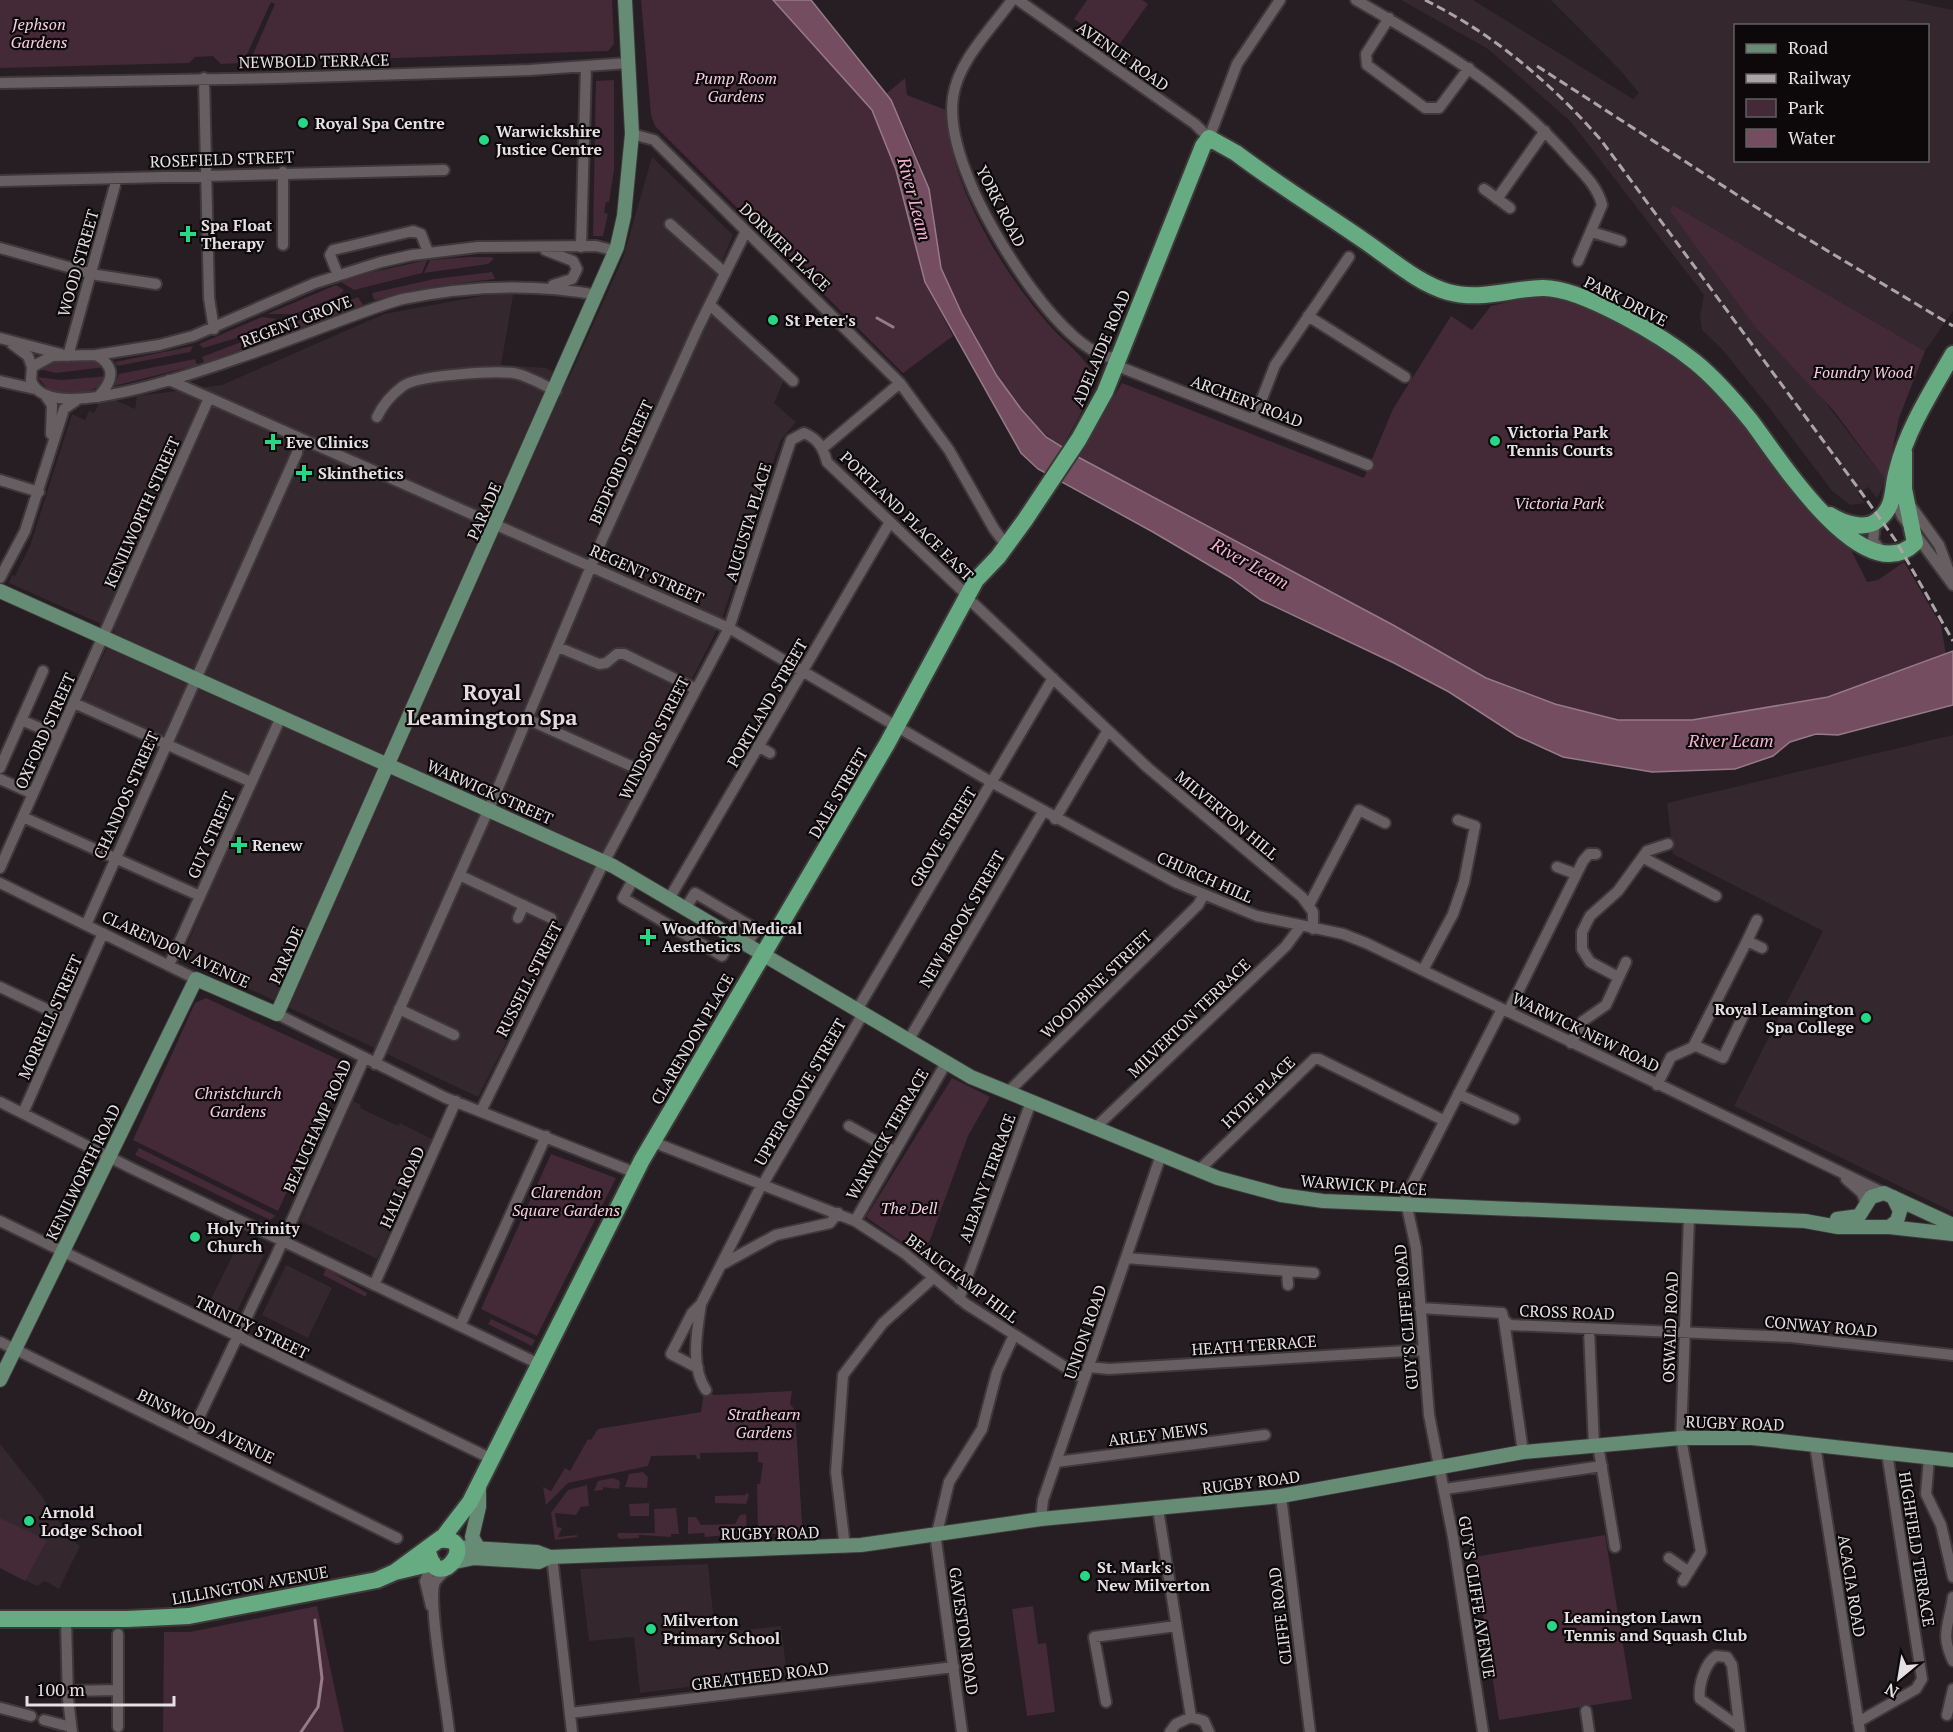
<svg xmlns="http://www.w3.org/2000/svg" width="1953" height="1732" font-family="'PT Serif',serif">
	<rect width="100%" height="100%" fill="#261e22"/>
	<path fill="#34272d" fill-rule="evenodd" d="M1401 0H1473L1633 99 1639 93 1620 70 1551 0H1906L1953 10V311L1925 351 1673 205 1886 481 1877 498 1868 487 1858 494 1865 503 1850 505 1832 491 1771 410 1722 349 1702 330 1700 316 1704 295 1571 122 1488 49ZM1736 26H1928V160H1736Z
		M652 157 733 235 704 305 784 380 774 403 796 422 780 441 721 622 478 1097 182 957 257 779 82 702 115 630 9 583 12 575 15 576 30 546 72 414 85 420 89 411 94 413 99 403 115 400 135 409 137 396 222 385 384 314 514 290 501 365 546 368 568 380 623 258Z
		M1953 735V1212L1734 1106 1823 931 1673 854 1667 803Z
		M353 1101 361 1105 360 1108 398 1126 400 1123 432 1139 377 1259 300 1221Z
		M239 1243 264 1255 230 1326 204 1313Z
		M286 1265 332 1288 308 1338 262 1315Z
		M0 1444 41 1495 70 1538 80 1546 59 1589 45 1581 37 1586 0 1568Z
		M708 1564 715 1633 781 1626 787 1675 640 1693 634 1637 589 1641 580 1569Z"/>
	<path fill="#442936" d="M0 0H612L614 44 608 51 249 63 275 4 271 2 243 63 221 64 213 56 195 57 189 63 0 68Z
		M641 0H773L872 110 896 170 925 282 953 336 903 373 655 126 651 115Z
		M1087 0H1142L1148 4 1117 48 1074 19Z
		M905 78 907 95 946 110C948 181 999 266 1044 319 1060 339 1084 355 1096 377L1079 417 1062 447C1016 417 956 319 941 267 934 242 936 215 929 190 923 169 899 111 886 94Z
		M614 80V170L609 202H606L604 213 608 214 603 236H593L596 81Z
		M1673 205 1925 351 1899 418 1886 481 1834 411 1756 328 1670 211Z
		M470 257H491L494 259 488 264 424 273 430 260Z
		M427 260 422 273 354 290 341 282 373 272Z
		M492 272 495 279 435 286 374 300 372 293 434 279Z
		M336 285 344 290 338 296 294 314H267Z
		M1538 295 1562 297 1592 308 1653 342 1691 369 1710 385 1847 542 1867 582 1878 580 1904 562 1941 625 1946 655 1828 697 1692 720H1618L1555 704 1486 678 1393 625 1078 457 1122 383 1364 478 1393 409 1451 316 1472 330 1491 306Z
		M358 297 363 305 204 363 202 357Z
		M262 317 277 319 237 338 203 348 199 344Z
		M193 346 190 352 117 366 115 362Z
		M195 359 197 365 114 386 119 374Z
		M53 361 99 362 106 367 56 373 39 369Z
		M107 376C95 398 71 394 50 391L37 377 61 380Z
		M206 998 346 1063 278 1211 133 1140 195 1003Z
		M952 1078 990 1097 968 1136 930 1240 920 1255 866 1217Z
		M139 1148 276 1216 270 1220 135 1155Z
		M551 1154 616 1178 537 1336 481 1309Z
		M326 1269 367 1293 366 1297 323 1275Z
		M491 1319 535 1340 532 1346 488 1324Z
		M708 1390 714 1395 792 1391 790 1404 795 1410 803 1539H785V1535L758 1532 757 1484H760L763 1463 758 1462V1452L700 1453V1459H697L696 1455 651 1456 648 1466 568 1483 546 1505 543 1487 551 1491 565 1468 570 1471 588 1439 591 1440 598 1429 701 1412 704 1391Z
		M643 1472 648 1477 647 1488 625 1487 629 1474Z
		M613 1478 620 1481 619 1489 603 1487V1490L594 1491 598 1481Z
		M587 1485 589 1506 581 1507 576 1515 555 1513 557 1527 562 1528 558 1537 577 1535V1537L555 1540 551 1513 568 1490Z
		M746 1492 749 1495 746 1504 715 1503V1496L746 1495Z
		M649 1503V1516H630L629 1504Z
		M676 1508 679 1534H671V1537L639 1535V1538L620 1539 617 1536 618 1533H655L654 1509Z
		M746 1514 747 1533 705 1537 704 1533 688 1534V1517H696L701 1525 735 1524 740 1515Z
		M0 1518 47 1540 25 1581 0 1568Z
		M1605 1535 1632 1699 1499 1720 1474 1557Z
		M317 1606 344 1732H163L164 1632H190Z
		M1033 1606 1038 1644 1046 1643 1055 1712 1027 1716 1012 1609Z"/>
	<path fill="#744e60" stroke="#967a87" stroke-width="1.5" d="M773 0H811L891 100 929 189 941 268 962 314 997 376 1021 409 1046 437 1078 457 1393 625 1486 678 1555 704 1618 720H1692L1828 697 1953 651V705L1838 735 1816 734 1790 742 1773 756 1735 769 1652 772 1563 757 1517 736 1449 692 1394 663 1261 600 1231 578 1153 532 1038 469 1021 453 925 282 896 170 872 110Z"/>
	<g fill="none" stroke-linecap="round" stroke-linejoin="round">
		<path stroke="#967a87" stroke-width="3" d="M877 318 893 327
			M301 1732 318 1707 322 1678 315 1620"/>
		<g stroke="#3e383a" stroke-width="14">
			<path id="minor" d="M1012 0C992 28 958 61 953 97 949 125 959 156 970 182 988 228 1064 358 1118 358
				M1018 0 1195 124 1209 138 1237 64 1280 0
				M1356 0C1436 46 1510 89 1571 160 1583 173 1598 187 1602 205L1578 261
				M1389 18 1366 54 1367 65 1425 108H1439L1469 68
				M204 78 209 298 214 329
				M0 83 277 78 530 70 628 63
				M632 134 654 140 900 383 949 450 994 529 1006 545
				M0 181 444 170
				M1484 189 1510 208
				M1497 199 1545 131
				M670 224 725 273
				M1592 232 1621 241
				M283 245V172
				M581 247 586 66
				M0 248 97 275 156 284
				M545 250 573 261 577 269 572 279 553 285
				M338 275 330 255 333 250 413 231 421 234 428 252
				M597 295C532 283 468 286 403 299 352 310 52 448 31 380L32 367 52 356 96 355 159 345 193 336 315 283 381 262 412 255 478 247 596 246 616 251
				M710 305 793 381
				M1308 316 1405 377
				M0 338 61 354
				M12 344 28 356 32 367
				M96 355C117 367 113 381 98 397
				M68 356 117 178
				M1115 365 1368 465
				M169 380 729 628 993 783 1177 883 1257 916 1343 934 1366 943 1884 1193
				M0 381 35 389
				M45 395 52 405 51 434
				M377 417C383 404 391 395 403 386 417 375 494 371 513 373 527 375 543 385 556 391
				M1254 419 1275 365 1349 257
				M823 448 900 383
				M0 480 39 492
				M1894 497 1902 516 1953 585
				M1910 505 1939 545 1951 577
				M1875 523 1873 541 1882 552
				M0 578 25 531 64 409 77 400
				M974 604 1148 768 1302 897 1313 912V929
				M558 647 599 664 606 663 617 654H624L696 689
				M74 703 251 782
				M527 719 651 775
				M21 720 59 736
				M758 746 770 753
				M0 768 43 671
				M0 779 33 794
				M23 817 200 896
				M1055 819 1108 730
				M1644 858 1716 896
				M1557 867 1576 874
				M0 868 209 398
				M459 875 551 918
				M634 878 623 898 628 901 722 956 732 938
				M0 883 196 979
				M669 899 890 522
				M1309 905 1359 810 1385 823
				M685 909 695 893 756 929 746 946
				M518 918 524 905
				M1757 920 1747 941 1762 948
				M86 925 297 453 298 437
				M169 965 281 717
				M1423 970 1453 914 1464 882 1475 826 1458 820
				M1618 977 1590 962 1582 949V932L1590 916 1618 891 1647 851 1668 844
				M0 987 65 1018
				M399 1009 454 1035
				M857 1010 1053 678
				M1508 1012 1583 861 1589 854H1596
				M277 1014 446 1098 636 1173
				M908 1041 1043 812
				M1571 1043 1583 1021 1606 1005 1626 962
				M1694 1045 1723 1058 1745 1012
				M375 1064 495 795 602 540 698 328 746 231
				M1657 1085 1671 1057 1693 1047 1747 941
				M1008 1092 1198 905 1203 896
				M1458 1094 1514 1119
				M0 1102 133 1169 539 1364
				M481 1111 602 866 729 628 791 440 804 433C818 439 823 447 827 462L967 595
				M23 1113 103 933
				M849 1126 894 1151
				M1095 1128 1286 946 1300 927
				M653 1142 855 1221 904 1253 966 1304 1084 1379
				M1198 1171 1314 1059H1319L1443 1120
				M1846 1179 1862 1193 1866 1204
				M763 1184 863 1014
				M0 1221 492 1459
				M855 1221 946 1063
				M1126 1258 1314 1273
				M721 1265 776 1235 830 1223 838 1213
				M1287 1272 1288 1285
				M374 1285 456 1101
				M959 1299 1031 1102
				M701 1304C697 1330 690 1367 706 1390
				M1420 1308 1502 1313 1504 1320 1510 1325 1791 1337 1953 1355
				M1504 1320 1523 1452
				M460 1326 546 1136
				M1589 1329 1594 1446
				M0 1342 397 1538
				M1088 1367 1109 1369 1423 1350
				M698 1368 671 1354 692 1313 701 1304 762 1184
				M191 1434 275 1258 364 1059
				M1598 1445 1615 1547
				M1815 1445 1860 1732
				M1929 1458 1926 1494 1941 1525 1953 1577
				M1056 1462 1265 1435
				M1445 1489 1602 1466
				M1281 1496 1310 1732
				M1158 1509 1191 1717
				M1041 1519 1043 1500 1161 1155
				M935 1533 962 1732
				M937 1533 949 1482 982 1429 997 1372 1014 1335
				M845 1547 836 1472 843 1375 883 1323 933 1278
				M552 1557 572 1732
				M1669 1558 1689 1572
				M448 1568C444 1572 438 1577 435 1582 427 1600 447 1706 449 1732
				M1683 1581 1701 1552 1681 1438 1689 1217
				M1953 1597C1949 1625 1940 1634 1953 1661
				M431 1606 425 1581 433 1563
				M66 1620 68 1699 72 1732
				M68 1691 118 1690
				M1106 1702 1094 1637 1176 1626
				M1 1708 31 1716
				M1586 1711 1589 1732
				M570 1713 954 1667
				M1947 1715 1953 1689
				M44 1720 71 1727
				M1858 1722 1916 1689 1922 1679 1887 1453
				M1738 1726 1700 1699C1698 1686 1705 1663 1716 1656L1727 1657 1732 1665 1740 1732
				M118 1727V1634
				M1170 1732 1176 1724 1191 1717 1204 1721 1209 1732
				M1483 1732 1453 1537 1429 1415 1416 1248 1405 1198 1502 1009"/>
		</g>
		<g stroke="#3e383a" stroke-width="16">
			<path id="major" d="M0 591 613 866 971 1077 1218 1178 1281 1195 1323 1201 1805 1221 1838 1227H1889L1953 1234
				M1837 1219 1859 1216 1871 1197 1884 1193 1953 1225
				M1889 1227 1897 1221 1900 1211 1893 1197
				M0 1380 196 979 277 1014 617 247 624 216 632 134 625 0
				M456 1547 537 1552 550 1557 861 1545 1041 1519 1281 1496 1523 1452 1681 1438H1752L1953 1460
				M478 1547 472 1537 479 1507V1487
				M455 1562 474 1558 539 1562 550 1557"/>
		</g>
		<g stroke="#3e383a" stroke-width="20">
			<path id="highway" d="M1830 515C1843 523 1865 531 1878 520 1896 506 1891 490 1897 470 1907 429 1932 391 1953 354
				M429 1555C439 1595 481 1535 439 1540
				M395 1572 444 1536 470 1502 642 1160 887 744 976 580 998 557 1025 520 1079 439 1105 392 1203 146 1209 138 1236 153C1277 184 1321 211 1363 240 1390 258 1417 283 1448 292 1480 301 1509 289 1542 288 1581 287 1664 337 1695 362 1716 379 1734 400 1751 421 1777 455 1863 593 1915 543L1904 489V452
				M0 1619H127L189 1616 377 1580 395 1572 433 1563"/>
		</g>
		<use href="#minor" stroke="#675e62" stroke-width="10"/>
		<use href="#major" stroke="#678c75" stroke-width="14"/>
		<use href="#highway" stroke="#67ab82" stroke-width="16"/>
		<path stroke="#aba5a8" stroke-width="3" stroke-dasharray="9 4.5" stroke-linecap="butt" d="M1425 0C1495 35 1550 82 1601 140L1861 492 1896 541 1953 641
			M1537 66 1776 220 1953 326"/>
	</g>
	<g fill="#26d886" stroke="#0d090b" stroke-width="2">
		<circle cx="303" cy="123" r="6"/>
		<circle cx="484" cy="140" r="6"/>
		<path d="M185 225h6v6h6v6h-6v6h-6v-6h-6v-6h6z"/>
		<circle cx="773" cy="320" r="6"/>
		<circle cx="1495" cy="441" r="6"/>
		<path d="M270 433h6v6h6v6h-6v6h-6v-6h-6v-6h6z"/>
		<path d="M301 464h6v6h6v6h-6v6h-6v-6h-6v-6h6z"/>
		<path d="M236 836h6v6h6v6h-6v6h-6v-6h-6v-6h6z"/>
		<path d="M645 928h6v6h6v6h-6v6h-6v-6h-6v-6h6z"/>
		<circle cx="1866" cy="1018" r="6"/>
		<circle cx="195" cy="1237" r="6"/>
		<circle cx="29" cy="1521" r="6"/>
		<circle cx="1085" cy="1576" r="6"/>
		<circle cx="1552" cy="1626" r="6"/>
		<circle cx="651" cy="1629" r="6"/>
	</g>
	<g text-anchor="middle" stroke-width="4.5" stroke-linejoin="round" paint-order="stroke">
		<g font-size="16" font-style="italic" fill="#f7cde0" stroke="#0d090b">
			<text x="39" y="30">Jephson<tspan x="39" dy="18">Gardens</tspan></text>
			<text x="736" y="84">Pump Room<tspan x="736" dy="18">Gardens</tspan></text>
			<text x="1863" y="378">Foundry Wood</text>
			<text x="1559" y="509">Victoria Park</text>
			<text x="238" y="1099">Christchurch<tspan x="238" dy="18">Gardens</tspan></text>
			<text x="566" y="1198">Clarendon<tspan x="566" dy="18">Square Gardens</tspan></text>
			<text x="909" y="1214">The Dell</text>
			<text x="764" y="1420">Strathearn<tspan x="764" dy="18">Gardens</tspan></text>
		</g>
		<g font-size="16" fill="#e5e0e2" stroke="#0d090b">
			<text transform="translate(1123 56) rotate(35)" y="6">AVENUE ROAD</text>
			<text transform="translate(314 61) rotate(-1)" y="6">NEWBOLD TERRACE</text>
			<text transform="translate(222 159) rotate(-2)" y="6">ROSEFIELD STREET</text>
			<text transform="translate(1001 206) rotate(63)" y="6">YORK ROAD</text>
			<text transform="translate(785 247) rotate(44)" y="6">DORMER PLACE</text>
			<text transform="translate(78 263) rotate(-74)" y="6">WOOD STREET</text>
			<text transform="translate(1626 301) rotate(27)" y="6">PARK DRIVE</text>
			<text transform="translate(296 321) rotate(-21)" y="6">REGENT GROVE</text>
			<text transform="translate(1101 348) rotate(-67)" y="6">ADELAIDE ROAD</text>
			<text transform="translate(1247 401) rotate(21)" y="6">ARCHERY ROAD</text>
			<text transform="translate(621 462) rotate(-66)" y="6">BEDFORD STREET</text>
			<text transform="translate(484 511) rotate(-66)" y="6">PARADE</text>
			<text transform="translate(142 512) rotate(-66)" y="6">KENILWORTH STREET</text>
			<text transform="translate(907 516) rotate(44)" y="6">PORTLAND PLACE EAST</text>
			<text transform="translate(748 522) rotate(-73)" y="6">AUGUSTA PLACE</text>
			<text transform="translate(647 574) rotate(24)" y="6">REGENT STREET</text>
			<text transform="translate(767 703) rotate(-60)" y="6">PORTLAND STREET</text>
			<text transform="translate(45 731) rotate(-66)" y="6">OXFORD STREET</text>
			<text transform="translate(654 738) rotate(-63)" y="6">WINDSOR STREET</text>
			<text transform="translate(490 792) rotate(24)" y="6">WARWICK STREET</text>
			<text transform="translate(838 793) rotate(-60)" y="6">DALE STREET</text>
			<text transform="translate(126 795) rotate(-66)" y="6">CHANDOS STREET</text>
			<text transform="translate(1227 815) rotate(40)" y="6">MILVERTON HILL</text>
			<text transform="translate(211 835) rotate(-66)" y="6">GUY STREET</text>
			<text transform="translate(943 837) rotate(-59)" y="6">GROVE STREET</text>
			<text transform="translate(1205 877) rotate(24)" y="6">CHURCH HILL</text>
			<text transform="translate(962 919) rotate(-60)" y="6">NEW BROOK STREET</text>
			<text transform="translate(176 949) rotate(25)" y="6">CLARENDON AVENUE</text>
			<text transform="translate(286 955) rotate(-66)" y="6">PARADE</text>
			<text transform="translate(529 979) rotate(-63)" y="6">RUSSELL STREET</text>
			<text transform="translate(1096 984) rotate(-44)" y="6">WOODBINE STREET</text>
			<text transform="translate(50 1017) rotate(-66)" y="6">MORRELL STREET</text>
			<text transform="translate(1189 1018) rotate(-44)" y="6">MILVERTON TERRACE</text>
			<text transform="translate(1586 1032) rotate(26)" y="6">WARWICK NEW ROAD</text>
			<text transform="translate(692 1039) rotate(-60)" y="6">CLARENDON PLACE</text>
			<text transform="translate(800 1092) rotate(-60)" y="6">UPPER GROVE STREET</text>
			<text transform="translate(1258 1092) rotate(-44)" y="6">HYDE PLACE</text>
			<text transform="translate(317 1126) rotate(-66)" y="6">BEAUCHAMP ROAD</text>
			<text transform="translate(887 1134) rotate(-60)" y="6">WARWICK TERRACE</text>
			<text transform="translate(83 1172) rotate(-64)" y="6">KENILWORTH ROAD</text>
			<text transform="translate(987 1178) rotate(-70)" y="6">ALBANY TERRACE</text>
			<text transform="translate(1364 1185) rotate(4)" y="6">WARWICK PLACE</text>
			<text transform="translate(402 1187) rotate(-66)" y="6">HALL ROAD</text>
			<text transform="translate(962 1278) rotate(37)" y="6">BEAUCHAMP HILL</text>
			<text transform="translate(1567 1312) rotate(2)" y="6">CROSS ROAD</text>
			<text transform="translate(1406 1317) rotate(-95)" y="6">GUY'S CLIFFE ROAD</text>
			<text transform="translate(1821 1326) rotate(5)" y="6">CONWAY ROAD</text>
			<text transform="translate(252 1327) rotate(26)" y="6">TRINITY STREET</text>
			<text transform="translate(1670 1327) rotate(-88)" y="6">OSWALD ROAD</text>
			<text transform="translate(1085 1332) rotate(-71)" y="6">UNION ROAD</text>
			<text transform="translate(1254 1345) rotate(-4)" y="6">HEATH TERRACE</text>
			<text transform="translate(1735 1423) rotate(2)" y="6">RUGBY ROAD</text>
			<text transform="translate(206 1426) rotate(26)" y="6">BINSWOOD AVENUE</text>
			<text transform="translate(1158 1434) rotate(-7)" y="6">ARLEY MEWS</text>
			<text transform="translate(1251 1482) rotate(-7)" y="6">RUGBY ROAD</text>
			<text transform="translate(770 1533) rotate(-1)" y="6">RUGBY ROAD</text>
			<text transform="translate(1917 1549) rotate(81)" y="6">HIGHFIELD TERRACE</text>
			<text transform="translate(250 1585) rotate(-10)" y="6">LILLINGTON AVENUE</text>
			<text transform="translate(1852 1586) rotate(81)" y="6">ACACIA ROAD</text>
			<text transform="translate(1477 1597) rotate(81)" y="6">GUY'S CLIFFE AVENUE</text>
			<text transform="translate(1280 1616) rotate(-97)" y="6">CLIFFE ROAD</text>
			<text transform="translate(964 1631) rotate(82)" y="6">GAVESTON ROAD</text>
			<text transform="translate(760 1676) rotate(-7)" y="6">GREATHEED ROAD</text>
		</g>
		<g font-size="16" font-weight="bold" fill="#e5e0e2" stroke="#0d090b" text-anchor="start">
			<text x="315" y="129">Royal Spa Centre</text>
			<text x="496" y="137">Warwickshire<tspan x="496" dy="18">Justice Centre</tspan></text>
			<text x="201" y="231">Spa Float<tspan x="201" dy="18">Therapy</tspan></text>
			<text x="785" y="326">St Peter's</text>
			<text x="1507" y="438">Victoria Park<tspan x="1507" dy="18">Tennis Courts</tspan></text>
			<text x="286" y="448">Eve Clinics</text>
			<text x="318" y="479">Skinthetics</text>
			<text x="252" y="851">Renew</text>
			<text x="662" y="934">Woodford Medical<tspan x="662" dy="18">Aesthetics</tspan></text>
			<text x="1854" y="1015" text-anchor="end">Royal Leamington<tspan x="1854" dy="18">Spa College</tspan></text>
			<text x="207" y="1234">Holy Trinity<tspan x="207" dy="18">Church</tspan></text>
			<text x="41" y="1518">Arnold<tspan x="41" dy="18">Lodge School</tspan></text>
			<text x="1097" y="1573">St. Mark's<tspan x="1097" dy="18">New Milverton</tspan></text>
			<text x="1564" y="1623">Leamington Lawn<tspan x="1564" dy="18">Tennis and Squash Club</tspan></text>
			<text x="663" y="1626">Milverton<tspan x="663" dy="18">Primary School</tspan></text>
		</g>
		<g font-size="18" font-style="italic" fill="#f4b1d0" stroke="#0d090b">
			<text transform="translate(914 199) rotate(75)" y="6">River Leam</text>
			<text transform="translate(1250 564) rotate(29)" y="6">River Leam</text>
			<text x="1731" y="747">River Leam</text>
		</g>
		<g font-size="22" font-weight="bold" fill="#e4d9de" stroke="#0d090b">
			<text x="492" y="700">Royal<tspan x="492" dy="25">Leamington Spa</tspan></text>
		</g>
	</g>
	<rect x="1734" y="24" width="195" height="138" fill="#0d090b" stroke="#635f61" stroke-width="1.5"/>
	<rect x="1746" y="44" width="30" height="9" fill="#678c75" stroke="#635f61" stroke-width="1.5"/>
	<text x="1788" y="54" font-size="18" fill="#e5e0e2">Road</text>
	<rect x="1746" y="74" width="30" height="9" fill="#aba5a8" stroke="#635f61" stroke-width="1.5"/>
	<text x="1788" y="84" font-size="18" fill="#e5e0e2">Railway</text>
	<rect x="1746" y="99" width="30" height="18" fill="#442936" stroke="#635f61" stroke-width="1.5"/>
	<text x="1788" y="114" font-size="18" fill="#e5e0e2">Park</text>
	<rect x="1746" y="129" width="30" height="18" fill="#744e60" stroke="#635f61" stroke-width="1.5"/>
	<text x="1788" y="144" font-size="18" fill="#e5e0e2">Water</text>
	<g transform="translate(1899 1678) rotate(210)" stroke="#0d090b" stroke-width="4.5" paint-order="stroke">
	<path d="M0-4.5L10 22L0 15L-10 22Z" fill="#e5e0e2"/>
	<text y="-9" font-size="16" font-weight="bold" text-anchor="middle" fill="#e5e0e2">N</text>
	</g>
	<path d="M27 1696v9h147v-9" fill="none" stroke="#e5e0e2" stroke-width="3"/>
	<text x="36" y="1696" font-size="18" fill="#e5e0e2" stroke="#0d090b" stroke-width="4.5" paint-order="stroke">100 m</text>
</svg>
